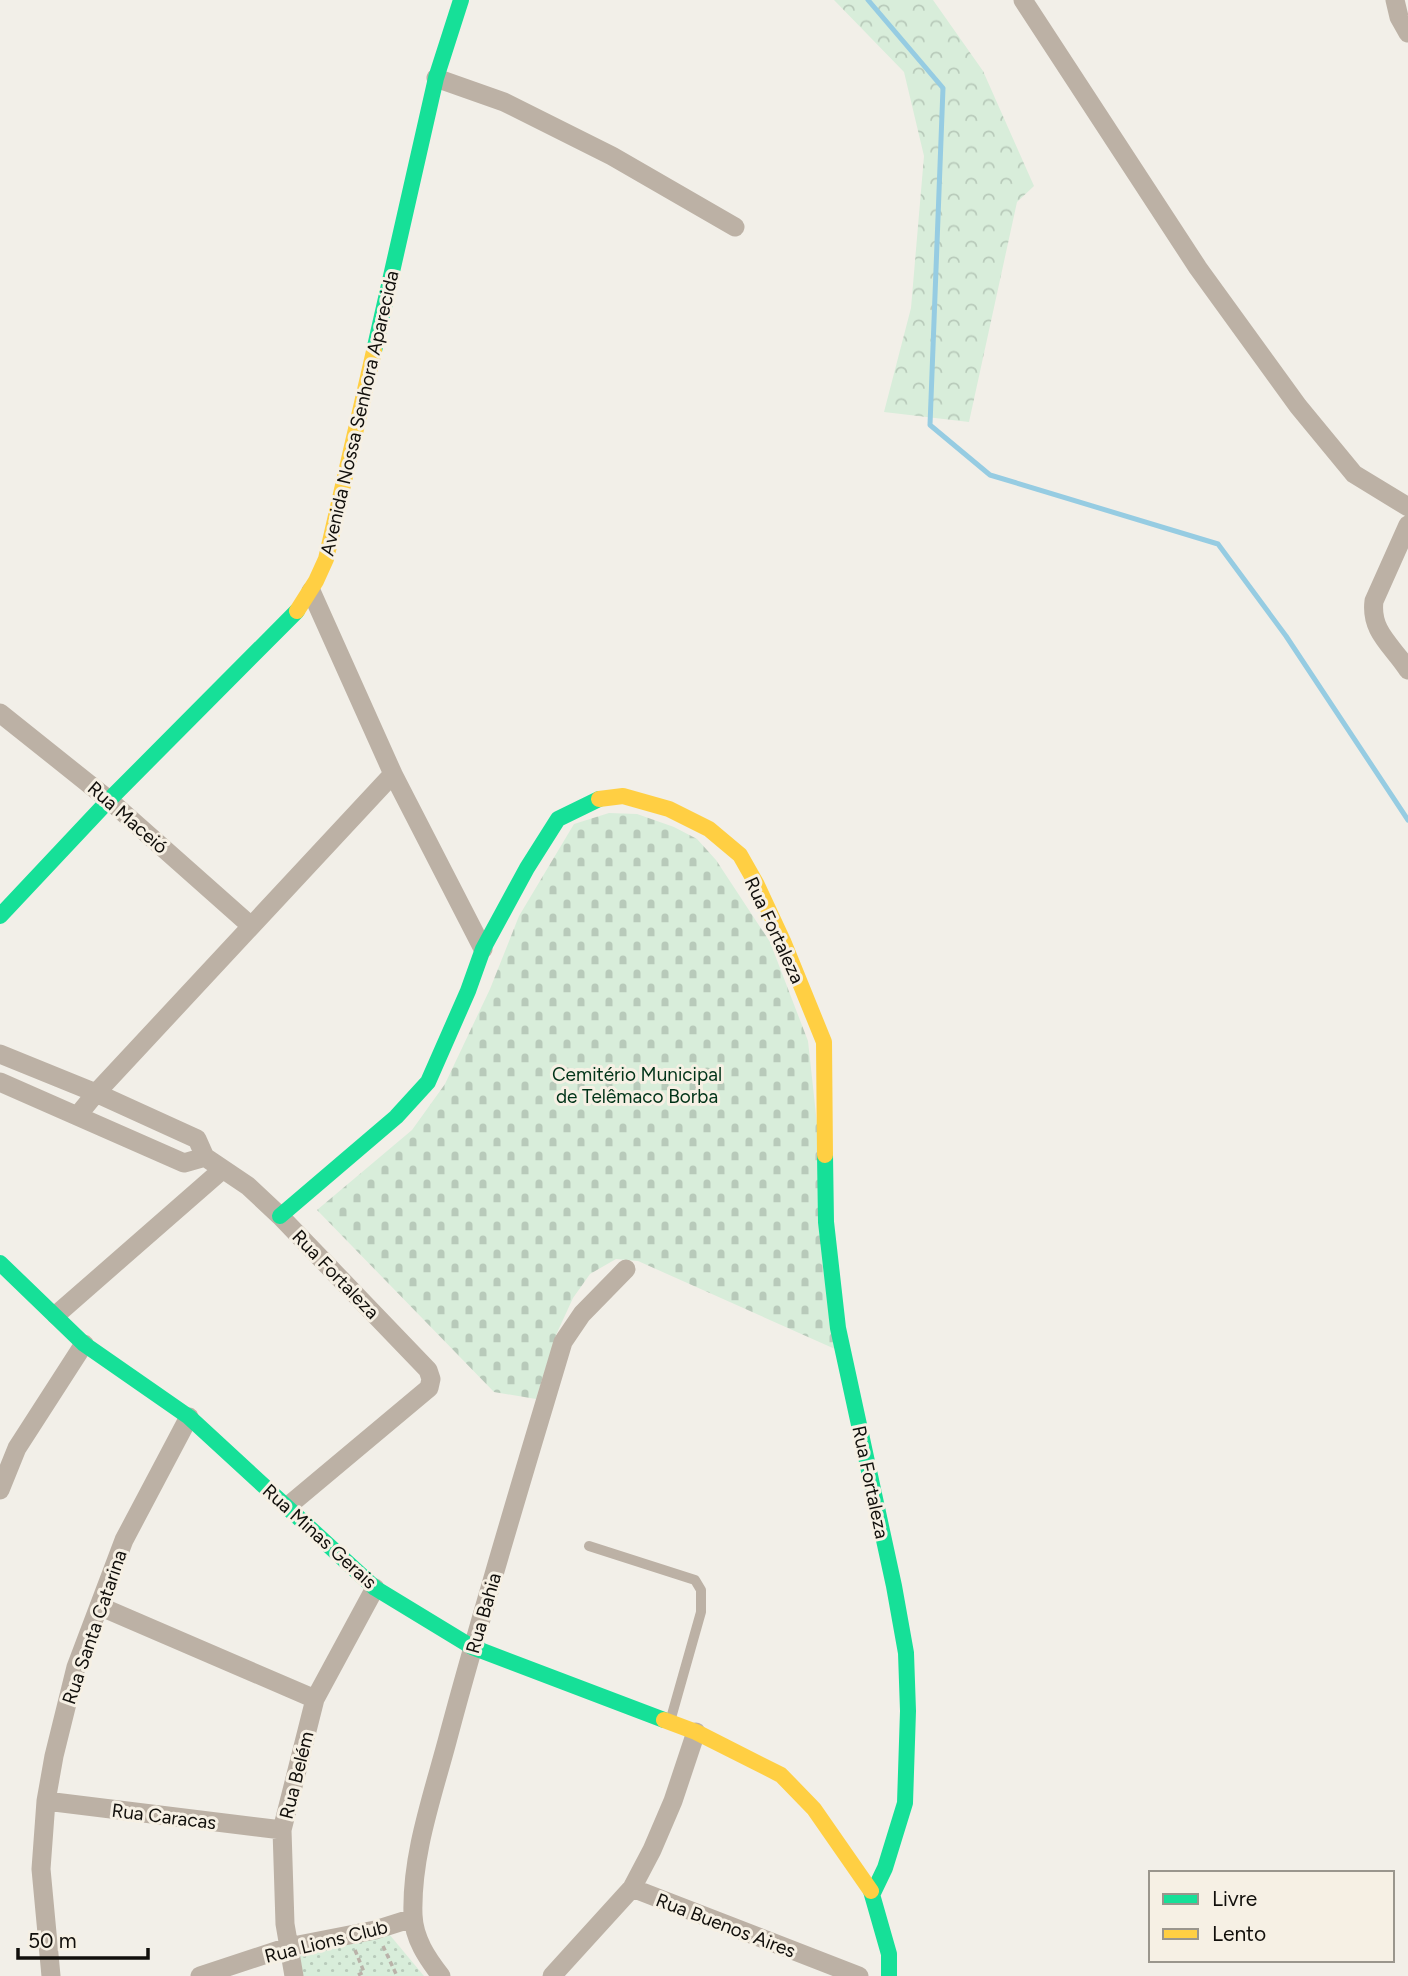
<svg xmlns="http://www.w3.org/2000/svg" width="1408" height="1976" font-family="Figtree,sans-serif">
	<defs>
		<pattern id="grass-dots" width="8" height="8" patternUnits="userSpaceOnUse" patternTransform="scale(1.75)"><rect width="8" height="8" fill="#d8edda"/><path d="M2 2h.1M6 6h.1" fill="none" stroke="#b8caba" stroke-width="1.8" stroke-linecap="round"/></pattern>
		<pattern id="forest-crowns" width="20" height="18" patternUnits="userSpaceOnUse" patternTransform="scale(1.75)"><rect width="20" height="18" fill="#d8edda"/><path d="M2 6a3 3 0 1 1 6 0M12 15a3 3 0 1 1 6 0" fill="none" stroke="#b8caba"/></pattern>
		<pattern id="cemetery-stones" width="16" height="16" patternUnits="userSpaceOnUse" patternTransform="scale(1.75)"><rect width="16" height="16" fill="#d8edda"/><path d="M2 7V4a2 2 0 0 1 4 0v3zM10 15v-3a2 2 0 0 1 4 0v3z" fill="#b8caba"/></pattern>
	</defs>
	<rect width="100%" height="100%" fill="#f2efe8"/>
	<path fill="url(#grass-dots)" d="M389 1934 424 1976H303L300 1956Z"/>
	<path fill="url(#forest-crowns)" d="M834 0H933L983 71 1034 186 1017 202 969 422 884 412 911 308 924 156 904 72Z"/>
	<path fill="url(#cemetery-stones)" d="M609 813 637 814 674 827 697 839 716 860 770 942 808 1041 818 1133 835 1349 638 1261 616 1259 590 1274 573 1298 556 1335 536 1399 494 1392 317 1210 412 1130 445 1084 490 989 519 916 574 824Z"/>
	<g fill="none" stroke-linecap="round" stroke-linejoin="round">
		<path stroke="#96cce2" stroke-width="5" d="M868 0 943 88 930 425 990 475 1218 544 1286 636 1408 820"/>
		<path stroke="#bab2a9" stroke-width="3.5" stroke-dasharray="5 3.5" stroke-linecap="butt" d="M383 1946 397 1976
			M355 1950 364 1972 356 1976"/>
		<path stroke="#bcb1a5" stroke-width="10" d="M589 1546 695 1580 701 1590V1612L671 1718"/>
		<path stroke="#bcb1a5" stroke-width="19" d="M1023 0 1198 268 1298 406 1354 474 1408 507
			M1395 0 1399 17 1408 33
			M436 78 504 102 612 156 735 227
			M1408 525 1374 601C1370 632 1393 646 1408 670
			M311 591 393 774 483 949
			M0 713 109 800 251 926
			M0 1054 96 1093 197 1139 205 1157 248 1186 280 1216 428 1370 431 1379 429 1388 288 1506
			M0 1082 184 1163 205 1157
			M78 1115 96 1093 393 774
			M56 1315 223 1169
			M0 1490 17 1448 84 1344
			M99 1606 315 1699
			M46 1801 282 1830
			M632 1888 859 1976
			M51 1976 41 1869 46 1801 54 1756 76 1667 124 1540 189 1417
			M200 1976 288 1947 375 1930 413 1918
			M294 1976 285 1924 282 1830 315 1699 375 1588
			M441 1976C427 1958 414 1939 413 1915 411 1854 434 1792 449 1734 484 1603 524 1473 563 1342L582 1314 626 1269
			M552 1976 632 1888 652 1850 673 1801 696 1732"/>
		<path stroke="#16e098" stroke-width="16" d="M374 351 436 78 461 0
			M0 916 109 800 297 611
			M825 1155 826 1222 838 1328 894 1586 906 1653 908 1711 905 1803 885 1868 873 1893
			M280 1216 396 1117 428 1082 468 991 483 949 527 868 558 819 599 799
			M0 1263 84 1344 189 1417 375 1588 472 1647 664 1720
			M871 1891 889 1954V1976"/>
		<path stroke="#ffcf43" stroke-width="16" d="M297 611 316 581 326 559 374 351
			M599 799 623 796 669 809 709 829 740 855 757 885 783 941 824 1042 825 1155
			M664 1720 696 1732 781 1775 814 1809 871 1891"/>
	</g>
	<g text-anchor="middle" stroke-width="6" stroke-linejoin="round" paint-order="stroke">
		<g font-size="19" fill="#110f0b" stroke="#f6f0e4">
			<text transform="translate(359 413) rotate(-77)" y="7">Avenida Nossa Senhora Aparecida</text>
			<text transform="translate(128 817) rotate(41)" y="7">Rua Maceió</text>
			<text transform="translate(775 930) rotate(65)" y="7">Rua Fortaleza</text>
			<text transform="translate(336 1274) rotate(46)" y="7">Rua Fortaleza</text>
			<text transform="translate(871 1482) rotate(78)" y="7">Rua Fortaleza</text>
			<text transform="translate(320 1536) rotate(42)" y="7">Rua Minas Gerais</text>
			<text transform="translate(483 1613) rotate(-74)" y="7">Rua Bahia</text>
			<text transform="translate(94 1627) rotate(-71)" y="7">Rua Santa Catarina</text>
			<text transform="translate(296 1775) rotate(-76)" y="7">Rua Belém</text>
			<text transform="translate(164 1816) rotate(7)" y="7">Rua Caracas</text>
			<text transform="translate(726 1925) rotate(21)" y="7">Rua Buenos Aires</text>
			<text transform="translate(326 1941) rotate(-14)" y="7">Rua Lions Club</text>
		</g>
		<g font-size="19" fill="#003318" stroke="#f6f0e4">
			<text x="637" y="1081">Cemitério Municipal<tspan x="637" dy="22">de Telêmaco Borba</tspan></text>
		</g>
	</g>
	<rect x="1149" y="1871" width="245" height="91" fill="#f6f0e4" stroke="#9a968d" stroke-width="2"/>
	<rect x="1163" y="1894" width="35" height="10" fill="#16e098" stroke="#9a968d" stroke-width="2"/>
	<text x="1212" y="1906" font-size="21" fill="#110f0b">Livre</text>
	<rect x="1163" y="1929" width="35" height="10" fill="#ffcf43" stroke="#9a968d" stroke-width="2"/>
	<text x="1212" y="1941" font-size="21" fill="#110f0b">Lento</text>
	<path d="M18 1948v10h130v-10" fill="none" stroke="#110f0b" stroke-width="3.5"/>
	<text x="28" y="1948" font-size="21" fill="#110f0b" stroke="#f6f0e4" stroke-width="5" paint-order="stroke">50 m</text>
</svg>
